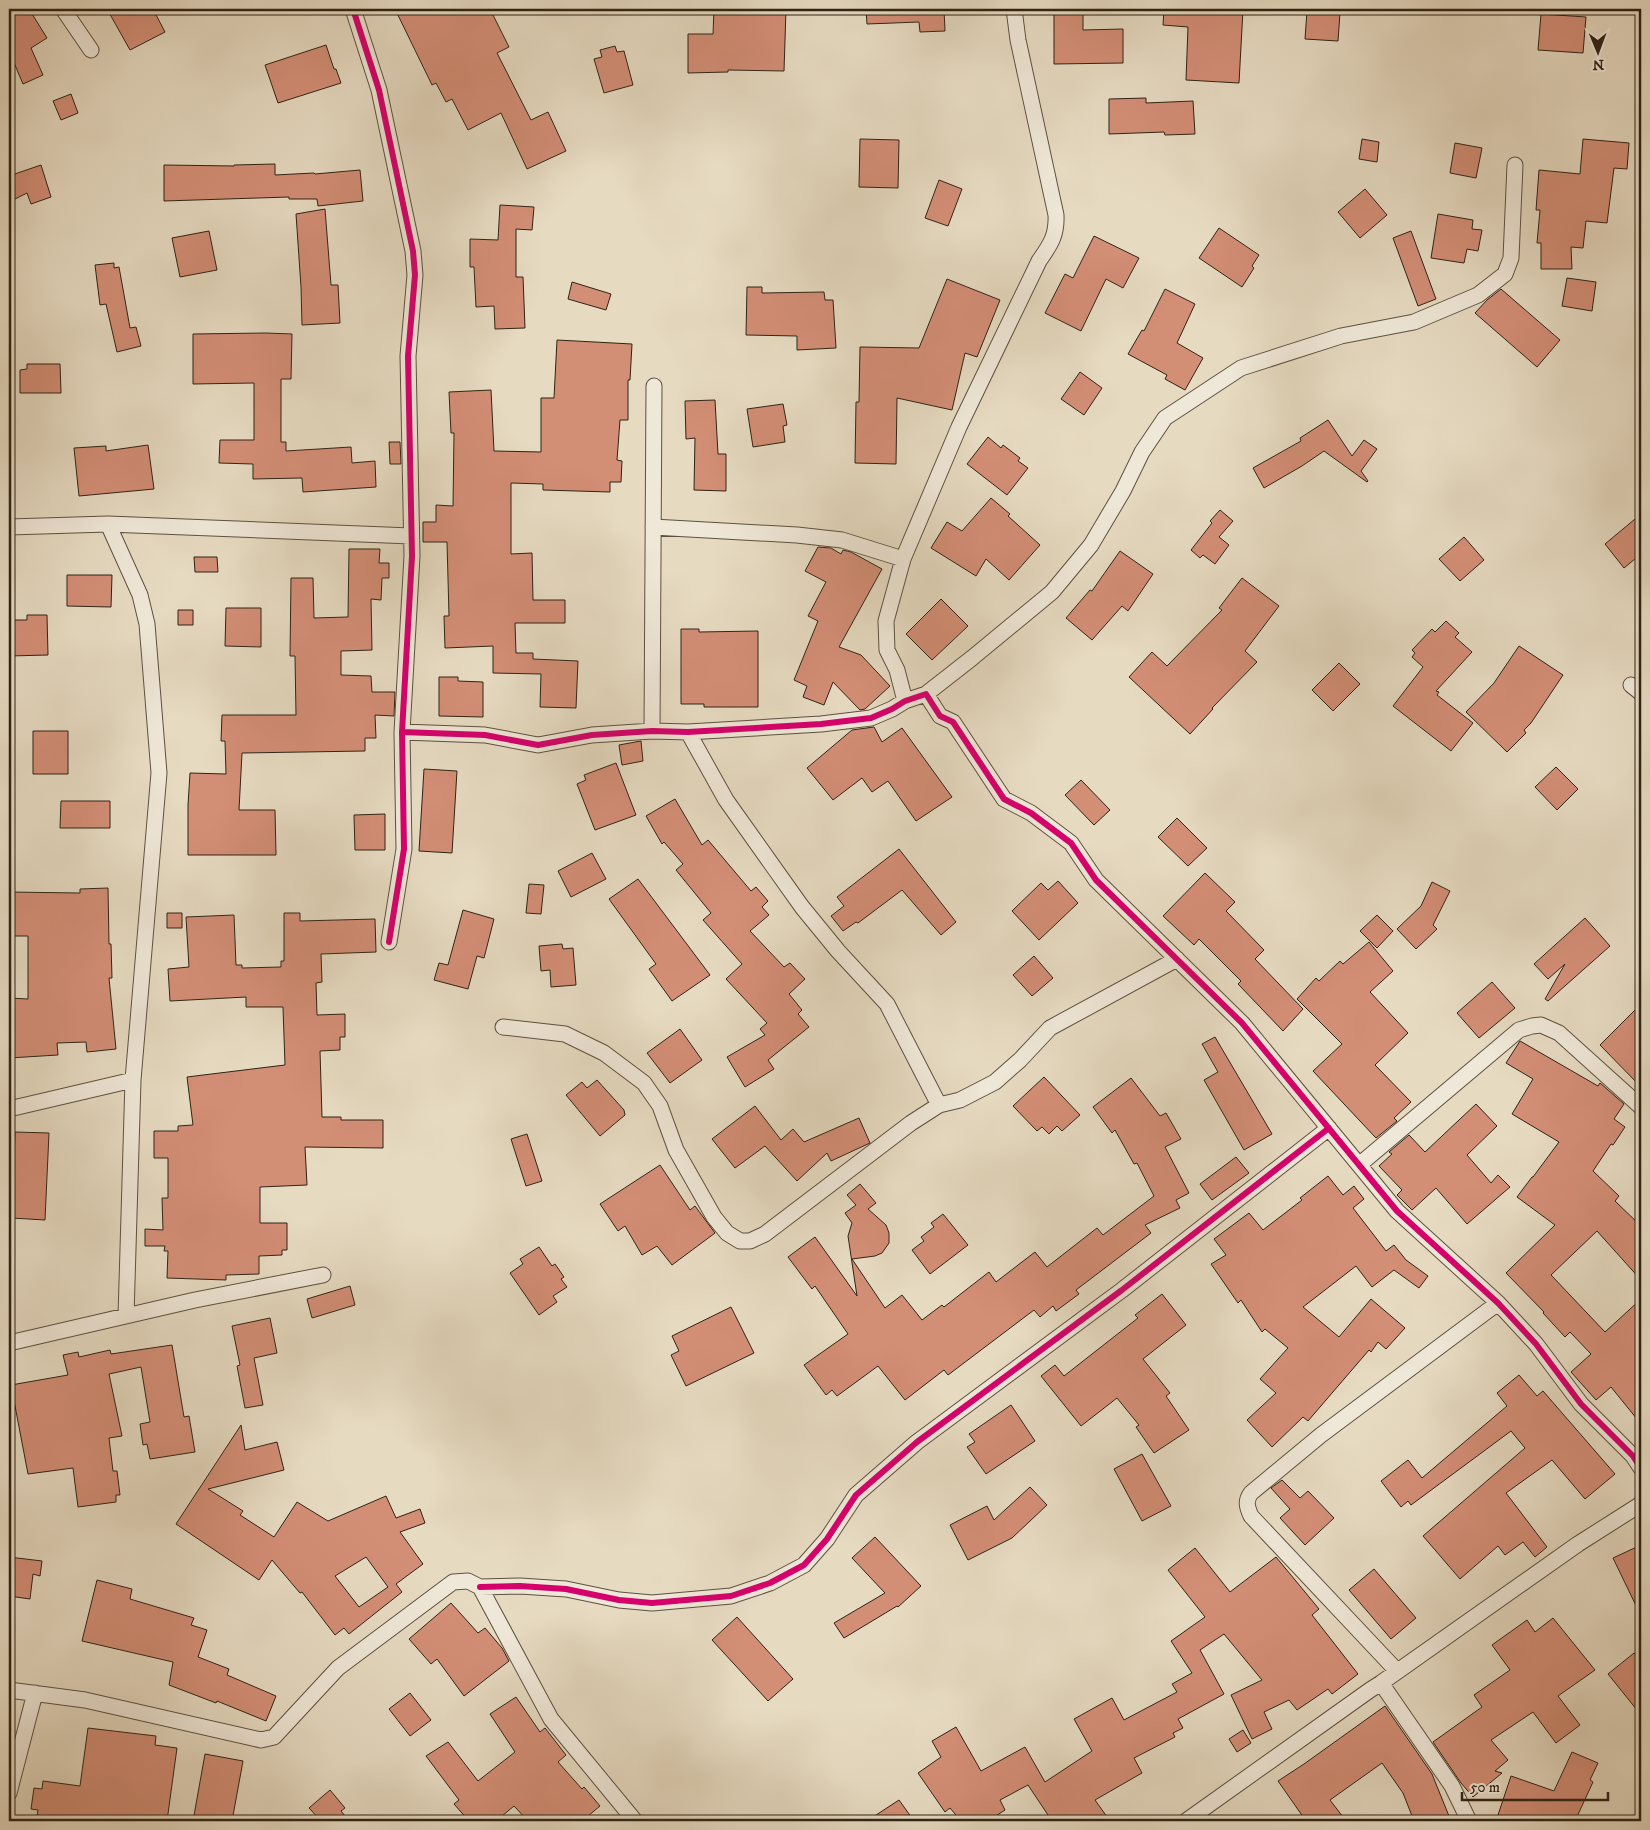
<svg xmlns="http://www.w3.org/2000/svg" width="1650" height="1830" font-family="'IM FELL DW Pica',serif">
	<rect width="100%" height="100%" fill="#e6dac1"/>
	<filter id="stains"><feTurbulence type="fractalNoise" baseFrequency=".004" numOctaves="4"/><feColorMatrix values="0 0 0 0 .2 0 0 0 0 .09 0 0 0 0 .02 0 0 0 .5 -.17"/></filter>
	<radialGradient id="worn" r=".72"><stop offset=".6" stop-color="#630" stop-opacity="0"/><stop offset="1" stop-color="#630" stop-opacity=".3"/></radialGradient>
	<path fill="#d38e76" stroke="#2f2315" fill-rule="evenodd" d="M9 9H29L47 38 31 48 43 75 23 84 9 51Z
		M107 9H153L165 32 130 50Z
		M395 9H490L509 47 497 53 531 120 548 112 566 151 527 169 501 113 468 130 452 99 446 102 436 83 432 85Z
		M714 9H786L784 71 728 70V72L688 73V34H713Z
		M866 9H944L945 31 920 32 919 22 867 24Z
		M1054 9H1083V30L1123 29V63L1054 64Z
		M1164 9H1243L1239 83 1186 80 1188 27 1163 25Z
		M1307 11 1340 13 1338 41 1305 39Z
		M1541 14 1586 17 1583 53 1538 50Z
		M326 45 334 69H336L341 83 278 103 265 65Z
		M615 46 617 52 624 51 633 85 604 93 594 59 602 57 600 50Z
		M71 94 78 113 61 120 53 101Z
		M1146 98V103L1193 101 1195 134 1165 135 1164 132 1109 134V99Z
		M860 139 899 140 898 188 859 187Z
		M1362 139 1379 142 1377 162 1359 159Z
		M1583 139 1629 143 1627 169 1614 168 1607 223 1586 221 1583 248 1571 247 1572 269H1541V243H1537L1540 210H1536L1539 170 1580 174Z
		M1455 143 1482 148 1476 178 1450 173Z
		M275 164V175L314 173 315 174 360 170 363 201 318 206 317 199H289V197L164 201V165L234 166V165Z
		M41 165 51 197 31 204 27 193 9 202V176Z
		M939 180 962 189 948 226 925 218Z
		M1365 189 1387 215 1360 238 1338 212Z
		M500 205 534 207 532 230 516 229V277H523L525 328 495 329 494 306 476 307 474 267H470V239L498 240Z
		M325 209 331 285H338L340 323 302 325 301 287 296 214Z
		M1438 214 1473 220 1472 229 1482 230 1478 251 1467 249 1464 263 1431 258Z
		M1219 228 1259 255 1252 266 1254 268 1242 287 1199 258Z
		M209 231 217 270 180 277 172 238Z
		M1411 231 1436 299 1418 306 1393 238Z
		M1094 236 1139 258 1123 288 1106 279 1081 331 1045 313 1065 274 1073 278Z
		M114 263V268L119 267 130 328 136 327 141 346 117 352 106 304 100 305 95 265Z
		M1567 278 1596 282 1592 311 1562 306Z
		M947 279 1000 300 977 357 965 353 952 410 897 398 896 464 855 463 856 402H859L860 347 919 348Z
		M572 282 611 294 606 310 568 299Z
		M747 287H762V293L824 292 825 300H833L836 348 797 350V336L746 335Z
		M1165 289 1195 304 1177 343 1203 358 1185 390 1165 379 1167 375 1128 354 1142 330 1144 331Z
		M1501 289 1560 340 1537 367 1475 313 1487 300Z
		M266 333 292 334 291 379H281V442H286V451L351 447 352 463 375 461 376 487 303 492 302 478 253 479V464L219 463 220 440H254V383L193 384V334Z
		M557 340 632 344 630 380H628V420H620L617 460 622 461 621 482H610V492L543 490V484L511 483V554L532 553 533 600H565V623H515L516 653H533V659L578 661 576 708 540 707 541 674 493 673V646L445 648 444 616H449L447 542H423V522H436V505L453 506 454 433H451L449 392 491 390 494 451 541 452V398H554Z
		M27 364H60L61 393H20V370L27 369Z
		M1080 372 1102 388 1084 415 1061 399Z
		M715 400 718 454H726V491L694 490 695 438 686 439 685 401Z
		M783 404 787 425 783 426 785 442 753 447 747 409Z
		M1328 420 1352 456 1364 440 1377 449 1361 471 1368 481 1367 482 1324 451 1302 466 1264 488 1253 468 1301 441 1300 438Z
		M988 437 1001 448 1003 445 1020 458 1018 461 1028 468 1007 495 967 464Z
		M389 442H400L401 464H390Z
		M148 445 154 489 79 496 74 448 106 446V451Z
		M991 498 1010 514 1008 516 1040 545 1009 580 986 559 976 576 931 548 947 522 962 531Z
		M1220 510 1233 521 1219 537 1229 545 1215 564 1203 555 1200 558 1191 550 1212 523 1210 521Z
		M1641 514V554L1624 568 1605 544Z
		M1464 537 1484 560 1460 581 1439 559Z
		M818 547 831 548 841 554 843 550 851 552 882 569 839 647 861 655 890 686 865 709 860 710 833 682 824 705 803 697 807 686 794 680 818 621 808 616 826 582 805 571Z
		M349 549H380L379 563H389V578H382L381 600 371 599 372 650 341 651V675L371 676 372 692H395L394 716 375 715 376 738H365V751L242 753 239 810H275L276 855H188V805L190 773 226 774 225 741H221L222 715H296L295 656H290L291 578H313L314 618 348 617Z
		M1120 551 1153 574 1128 611 1122 606 1092 640 1066 618 1090 590 1092 591Z
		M194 557H217L218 572H195Z
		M67 575H112L111 607 67 606Z
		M1242 578 1279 606 1245 651 1257 662 1212 708 1213 709 1190 734 1129 677 1152 652 1167 666 1222 610 1219 608Z
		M941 599 968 626 932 660 906 634Z
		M226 608H261V647L225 646Z
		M178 610H193V625H178Z
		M27 615H47L48 655 9 656V620H27Z
		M1446 621 1459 633 1455 637 1472 652 1436 691 1439 692 1437 695 1473 723 1451 751 1393 706 1423 667 1412 657 1415 653 1412 650 1432 629 1435 632Z
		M681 629H699V632L758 631V707H704V704H681Z
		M1519 646 1563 675 1531 723 1524 730 1526 733 1507 752 1466 712 1494 683Z
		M1339 663 1360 684 1333 711 1312 690Z
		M439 677H458V681L483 682V717L439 716Z
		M874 727 882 742 902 728 952 797 916 821 888 781 872 792 862 778 833 800 807 768 852 730Z
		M33 731H68V774H33Z
		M641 741 643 761 622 765 619 745Z
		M616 763 636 815 595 830 577 784 586 780 584 775Z
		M1556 767 1578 789 1557 810 1535 787Z
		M424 769 457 771 452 853 419 851Z
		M1081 780 1110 810 1094 825 1065 795Z
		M675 799 702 845 708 840 751 891 756 887 768 901 762 907 769 915 750 931 784 967 790 963 805 979 789 994 802 1010 798 1014 809 1027 768 1060 774 1069 745 1087 727 1057 765 1035 760 1029 767 1023 726 979 742 964 703 920 711 913 676 870 683 864 664 842 662 844 646 816Z
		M61 801H110V828H60Z
		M385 814V850H355L354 815Z
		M1177 818 1207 848 1188 866 1158 837Z
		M899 849 956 922 941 935 902 890 858 923 856 922 843 931 831 916 844 906 837 897Z
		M592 853 606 879 571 897 558 871Z
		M1205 873 1235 902 1226 911 1264 950 1255 959 1303 1009 1283 1031 1238 984 1241 981 1199 939 1194 945 1163 916Z
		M638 879 710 975 672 1001 649 969 656 964 609 899Z
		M1058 881 1078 903 1039 940 1012 911 1041 883 1048 890Z
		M1432 882 1450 891 1433 925 1437 929 1416 949 1397 929 1421 906Z
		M529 884 544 885 541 914 526 913Z
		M108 888 109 944H111L112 978H109L116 1049 87 1052 86 1042 57 1043 58 1055 9 1058V998L28 999V936H9V892L80 893V889Z
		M463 910 494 919 484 958 477 956 468 989 434 980 439 963 448 965Z
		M167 913H182V928H167Z
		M284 913H300V921L375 919 376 952 321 954 322 982 316 983 317 1015 345 1014V1037H340V1050L320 1051 322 1117H341V1120H383V1148L305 1147 307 1185 260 1187V1223H287V1250H282V1255L259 1256V1274L226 1275V1280L167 1278 168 1251H164L165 1246H145V1229L163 1230 162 1198H168V1158H154V1131H178V1126L193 1125 187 1077 285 1065 283 1007H246V997L170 1001 168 969 189 967 186 917 234 915 236 965H242V968L281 967V961H284Z
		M1377 915 1393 931 1377 948 1360 931Z
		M1585 918 1610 946 1548 1001 1545 999 1565 964 1548 979 1534 964Z
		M1369 942 1393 971 1370 992 1408 1033 1375 1065 1411 1102 1394 1118 1397 1121 1376 1138 1313 1071 1342 1044 1297 999 1316 978 1319 981 1340 961 1343 964Z
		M562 944 563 949 573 948 576 985 551 987 550 970 541 971 539 946Z
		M1034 956 1053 978 1032 996 1013 975Z
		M1492 982 1515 1008 1479 1038 1457 1013Z
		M1641 1004V1087L1600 1045Z
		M680 1029 702 1060 670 1083 647 1053Z
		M1215 1037 1272 1134 1244 1150 1204 1080 1218 1072 1202 1044Z
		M1520 1041 1598 1086 1600 1083 1624 1104 1614 1119 1625 1127 1613 1145 1611 1144 1593 1171 1619 1196 1615 1201 1641 1226V1280L1597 1231 1551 1275 1605 1332 1641 1299V1424L1611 1387 1596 1400 1571 1372 1591 1354 1570 1332 1565 1337 1543 1313 1544 1312 1506 1273 1555 1225 1517 1197 1532 1177H1533L1559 1142 1512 1114 1533 1079 1506 1063Z
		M1044 1077 1080 1115 1062 1131 1057 1126 1049 1134 1042 1127 1037 1131 1013 1106Z
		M1131 1078 1160 1116 1166 1113 1181 1139 1165 1147 1189 1193 1176 1200 1180 1208 1145 1225 1151 1233 1076 1290 1079 1294 1056 1311 1053 1306 1040 1317 1034 1310 948 1375 944 1370 905 1400 878 1366 837 1396 832 1390 826 1395 804 1365 848 1334 815 1286 812 1289 788 1257 815 1237 857 1296 848 1236 852 1223 845 1213 856 1205 847 1195 860 1184 876 1203 868 1209 886 1225 889 1233V1243L882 1253 875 1256 852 1259 885 1308 902 1295 922 1320 942 1305 944 1307 989 1272 996 1282 1035 1252 1047 1267 1097 1228 1103 1235 1154 1196 1137 1163 1134 1164 1115 1130 1112 1133 1093 1107Z
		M597 1080 624 1110 625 1115 600 1136 566 1095 582 1082 587 1088Z
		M1476 1104 1497 1126 1467 1155 1491 1183 1498 1175 1510 1187 1467 1224 1436 1188 1412 1210 1397 1195 1402 1190 1379 1166 1392 1154 1389 1152 1409 1135 1425 1152Z
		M755 1106 781 1140 793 1129 804 1142 859 1118 870 1143 831 1161 827 1153 797 1181 765 1146 735 1168 712 1139Z
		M15 1132 49 1133 45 1220 12 1218Z
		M527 1134 542 1181 526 1186 511 1139Z
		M1236 1157 1249 1173 1212 1200 1200 1184Z
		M660 1165 690 1210 695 1206 715 1233 672 1265 657 1246 642 1255 625 1226 618 1231 600 1204Z
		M1328 1176 1343 1195 1354 1186 1364 1199 1353 1208 1386 1251 1394 1245 1406 1260 1428 1276 1419 1288 1394 1270 1372 1287 1356 1266 1303 1307 1339 1337 1371 1299 1405 1328 1386 1349 1378 1342 1371 1352 1369 1350 1308 1421 1303 1417 1272 1447 1247 1420 1276 1393 1260 1379 1288 1348 1265 1329 1262 1332 1241 1300 1238 1303 1211 1264 1226 1255 1214 1239 1249 1213 1263 1230 1302 1200 1300 1198Z
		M943 1214 968 1245 930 1274 912 1250 924 1241 921 1237 934 1227 931 1223Z
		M539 1247 552 1266 555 1264 564 1277 561 1279 567 1287 553 1296 557 1302 539 1315 510 1273 523 1264 520 1259Z
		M350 1286 355 1305 312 1318 307 1299Z
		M1162 1294 1186 1325 1143 1359 1170 1393 1166 1396 1189 1430 1154 1453 1136 1427 1139 1425 1117 1398 1081 1426 1041 1376 1055 1365 1064 1376 1138 1318 1135 1315Z
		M731 1307 754 1353 686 1386 671 1355 679 1351 672 1336Z
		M270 1318 277 1353 254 1358 263 1405 245 1408 237 1366 240 1365 232 1326Z
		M172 1345 184 1417 189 1416 195 1452 150 1459 147 1444 143 1445 140 1424 150 1422 141 1367 109 1374 122 1436 109 1438 113 1471H117L120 1495H116V1502L78 1507 73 1468 28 1474 11 1385 68 1375 63 1355 78 1352 79 1357 110 1350 111 1354Z
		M1519 1375 1537 1396 1543 1391 1615 1474 1585 1499 1552 1460 1506 1493 1547 1547 1535 1557 1523 1542 1505 1555 1498 1546 1460 1579 1423 1536 1525 1448 1511 1431 1411 1505 1408 1501 1401 1507 1381 1481 1408 1460 1422 1478 1507 1406 1497 1393Z
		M1011 1405 1035 1441 986 1474 967 1447 975 1442 969 1434Z
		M241 1425 245 1450 277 1442 284 1470 208 1489 243 1511 240 1515 274 1537 297 1502 328 1521 386 1496 396 1518 420 1509 425 1523 400 1532 423 1564 396 1584 402 1592 349 1634 344 1628 335 1635 302 1592 300 1593 272 1560 259 1580 176 1524ZM366 1557 388 1587 359 1607 335 1576Z
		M1142 1454 1171 1506 1142 1521 1114 1469Z
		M1282 1480 1300 1498 1308 1491 1334 1518 1305 1545 1280 1518 1290 1509 1271 1488Z
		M1030 1487 1047 1505 1012 1538 968 1560 950 1525 987 1506 994 1520Z
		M875 1537 921 1586 898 1607 897 1606 844 1638 834 1623 885 1593 852 1558Z
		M1641 1545V1616L1613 1558Z
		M1195 1548 1230 1592 1276 1557 1319 1609 1312 1615 1358 1674 1332 1694 1328 1689 1297 1710 1289 1700 1264 1712 1272 1729 1252 1739 1231 1695 1262 1680 1224 1634 1200 1650 1224 1694 1178 1719 1183 1728 1173 1733 1175 1737 1134 1758 1142 1773 1095 1800 1110 1821H1052L1028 1785 1000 1800 1005 1810 988 1821H961L950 1808 945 1812 918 1773 941 1757 932 1741 956 1727 981 1771 1025 1747 1045 1782 1092 1751 1074 1719 1112 1698 1124 1720 1177 1692 1172 1684 1192 1673 1171 1641 1205 1617 1168 1570Z
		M9 1557 42 1561 40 1576 33 1574 30 1599 9 1596Z
		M1374 1569 1416 1618 1391 1639 1349 1590Z
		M97 1580 132 1589 130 1599 194 1618 191 1625 207 1630 198 1657 229 1669 227 1675 276 1696 266 1721 217 1701 216 1703 169 1685 173 1662 82 1641Z
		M451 1603 478 1633 485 1628 502 1648 509 1661 464 1696 437 1659 431 1664 409 1639Z
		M737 1617 793 1679 768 1701 712 1640Z
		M1553 1618 1595 1670 1558 1696 1580 1725 1556 1743 1533 1712 1491 1740 1508 1760 1495 1771 1502 1773 1473 1797 1461 1783 1433 1742 1482 1707 1474 1695 1510 1670 1492 1645 1527 1620 1535 1632Z
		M1634 1653 1641 1662V1715L1608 1674Z
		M410 1693 431 1720 410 1736 389 1709Z
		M516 1697 540 1732 545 1728 566 1755 558 1762 582 1789 584 1787 600 1806 582 1821H528L514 1806 496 1821H469L454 1804 459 1800 426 1756 448 1742 478 1781 515 1752 490 1714Z
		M1385 1706 1432 1774 1451 1821H1414L1403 1793 1382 1763 1330 1800 1346 1821H1306L1278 1781 1304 1764Z
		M88 1728 156 1736 155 1745 177 1748 167 1821H36L38 1810 31 1809 34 1788 42 1789 43 1781 80 1786Z
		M1243 1730 1251 1743 1237 1752 1229 1739Z
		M1572 1752 1598 1763 1590 1780 1593 1782 1575 1821H1515L1498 1815 1511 1776 1554 1791Z
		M205 1754 243 1761 232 1821H193Z
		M330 1790 345 1808 341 1811 349 1821H321L309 1808Z
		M899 1800 914 1821H867Z"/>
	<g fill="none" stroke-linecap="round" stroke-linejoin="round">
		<g stroke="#5d5140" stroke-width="17">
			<path id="minor" d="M63 9 91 50
				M353 9 379 90 413 251 415 275 408 356 412 556 402 732 404 849 389 942
				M108 524 140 595 147 624 159 773 133 1080 126 1316
				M9 527 108 524 411 536
				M653 527 797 535 842 540 903 559
				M1631 685 1641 693
				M926 694 972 658 1052 592 1091 545 1123 491 1142 452 1165 418 1241 368 1341 336 1414 322 1478 295 1505 274 1511 258 1515 165
				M905 701 897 670 887 650 886 621 903 559 959 427 1039 261C1050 245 1057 236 1056 215L1018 40 1014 9
				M652 731 654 386
				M402 732 485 735 538 745 592 735 652 731 688 732 821 724 871 718 892 709 905 701 926 694 940 716 953 722 1004 799 1031 813 1071 843 1096 880 1242 1023 1397 1211 1498 1303 1536 1344 1581 1404 1633 1456 1641 1468
				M688 732 726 800 802 907 838 951 887 1004 939 1105
				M503 1027 565 1034 604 1053 644 1083 660 1106 676 1150 714 1217 727 1233 740 1241H750L765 1234 911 1123 939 1105 960 1100 995 1082 1020 1060 1050 1028 1177 959
				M9 1109 133 1080
				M1359 1165 1519 1030 1532 1026 1541 1025 1559 1033 1641 1107
				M9 1343 195 1300 323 1275
				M480 1587 520 1586 566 1589 619 1600 652 1603 731 1596 770 1583 804 1565 827 1539 856 1495 917 1442 1122 1290 1329 1128
				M1397 1671 1251 1516C1247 1507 1245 1501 1251 1493L1321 1435 1498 1303
				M1381 1683 1452 1786 1469 1821
				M9 1690 85 1700 261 1740 274 1737 338 1668 453 1582 468 1581 480 1587 551 1719 635 1821
				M9 1793 35 1693
				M1186 1821 1370 1690 1381 1683 1578 1544 1641 1504"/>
		</g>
		<use href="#minor" stroke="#efe7d7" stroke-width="15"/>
		<g stroke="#efe7d7" stroke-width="9">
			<path id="cycleway" d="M353 9 379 90 413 251 415 275 408 356 412 556 402 732 404 849 389 942
				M402 732 485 735 538 745 592 735 652 731 688 732 821 724 871 718 892 709 905 701 926 694 940 716 953 722 1004 799 1031 813 1071 843 1096 880 1242 1023 1397 1211 1498 1303 1536 1344 1581 1404 1633 1456 1641 1468
				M480 1587 520 1586 566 1589 619 1600 652 1603 731 1596 770 1583 804 1565 827 1539 856 1495 917 1442 1122 1290 1329 1128"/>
		</g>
		<use href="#cycleway" stroke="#d6006c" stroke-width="6"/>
	</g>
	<rect width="1650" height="1830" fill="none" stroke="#e6dac1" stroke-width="30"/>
	<rect x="10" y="10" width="1630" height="1810" fill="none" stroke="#2f2315" stroke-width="2.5"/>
	<rect x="15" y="15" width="1620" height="1800" fill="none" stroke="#2f2315"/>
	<g transform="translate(1598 52) rotate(179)" stroke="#efe7d7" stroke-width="4" paint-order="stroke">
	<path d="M0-4L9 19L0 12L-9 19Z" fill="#2f2315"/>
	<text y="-8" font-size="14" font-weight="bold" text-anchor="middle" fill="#2f2315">N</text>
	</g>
	<path d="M1462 1792v8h146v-8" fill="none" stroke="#2f2315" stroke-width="2.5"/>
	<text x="1470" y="1792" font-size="15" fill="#2f2315" stroke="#efe7d7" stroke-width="4" paint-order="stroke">50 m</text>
	<rect width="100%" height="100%" filter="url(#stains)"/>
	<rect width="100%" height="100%" fill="url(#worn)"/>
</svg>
